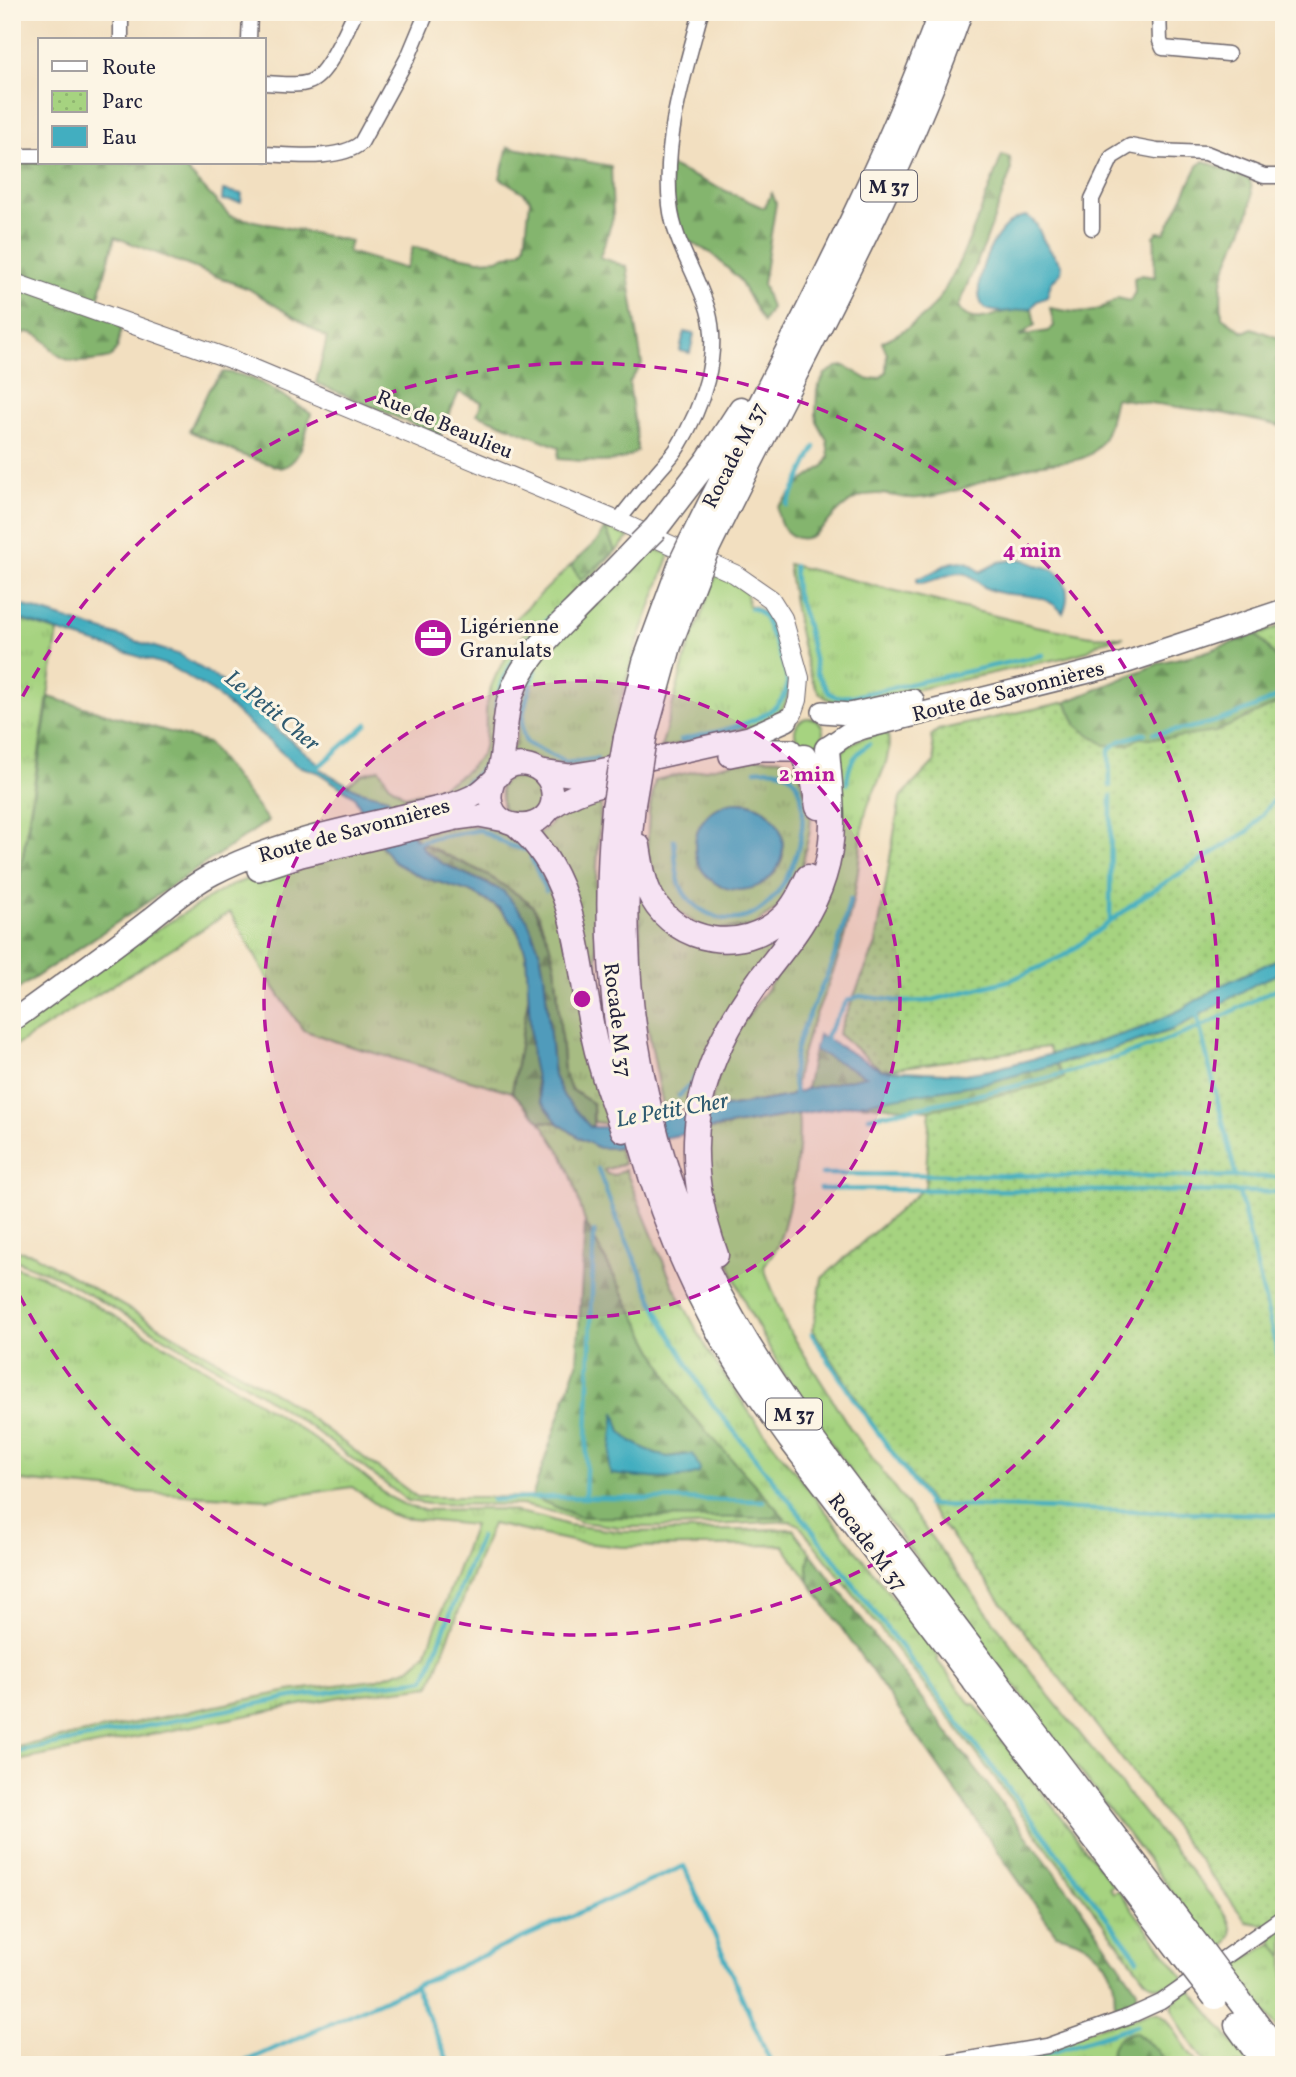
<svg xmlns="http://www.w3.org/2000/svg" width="1296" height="2077" font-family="Vollkorn,serif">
	<defs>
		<pattern id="grass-tufts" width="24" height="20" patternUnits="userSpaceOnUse" patternTransform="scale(1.75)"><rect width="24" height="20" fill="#a6d380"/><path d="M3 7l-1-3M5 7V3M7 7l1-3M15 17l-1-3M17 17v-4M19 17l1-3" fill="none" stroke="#8fb570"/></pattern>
		<pattern id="forest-firs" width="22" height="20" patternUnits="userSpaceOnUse" patternTransform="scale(1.75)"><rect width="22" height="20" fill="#84b56e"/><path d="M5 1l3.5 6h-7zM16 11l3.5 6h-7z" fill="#6c935c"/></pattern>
		<pattern id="park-dots" width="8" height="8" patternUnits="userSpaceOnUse" patternTransform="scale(1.75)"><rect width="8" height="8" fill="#a6d380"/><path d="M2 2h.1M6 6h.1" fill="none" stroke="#8fb570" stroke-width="1.8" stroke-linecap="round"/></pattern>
	</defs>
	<rect width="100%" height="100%" fill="#fcf5e5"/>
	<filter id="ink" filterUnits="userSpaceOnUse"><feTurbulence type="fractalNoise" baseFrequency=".0143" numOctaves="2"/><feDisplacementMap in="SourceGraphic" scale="14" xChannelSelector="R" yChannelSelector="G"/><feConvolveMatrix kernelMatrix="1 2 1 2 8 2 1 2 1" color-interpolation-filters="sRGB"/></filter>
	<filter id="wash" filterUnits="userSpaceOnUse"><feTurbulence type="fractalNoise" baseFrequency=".00686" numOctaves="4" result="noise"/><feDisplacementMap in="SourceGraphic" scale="28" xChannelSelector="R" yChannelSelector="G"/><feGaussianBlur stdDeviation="1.57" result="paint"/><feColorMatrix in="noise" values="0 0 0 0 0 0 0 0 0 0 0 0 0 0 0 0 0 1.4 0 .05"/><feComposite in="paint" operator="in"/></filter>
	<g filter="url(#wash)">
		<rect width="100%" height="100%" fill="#f2dfc0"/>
		<path fill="url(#grass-tufts)" stroke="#647a5e" stroke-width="2" fill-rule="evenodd" d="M605 527 629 537 538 636 493 758 481 775 470 788 396 810 388 798 357 790 347 785 363 774 379 769 390 785 405 796C431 790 454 785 473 764 476 761 481 756 483 751 488 736 484 718 487 702 492 675 509 651 527 631L515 619 571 565 581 580 615 551Z
			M651 547 670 554 635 649 618 711 608 763C588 768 568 767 547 762 533 758 525 753 509 756L516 741 522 696 532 668Z
			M788 564 1036 626 1092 636 1124 637 1101 642 1085 652 1067 657 854 703C842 705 828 702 819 692 803 672 792 592 788 564Z
			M718 571 747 592 748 605C768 608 773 627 780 645 791 674 799 709 762 724 752 728 740 729 730 732 707 737 684 743 661 748L686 655Z
			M12 617 58 632 12 924Z
			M795 732a14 14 0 1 1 28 0a14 14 0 1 1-28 0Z
			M887 732C895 757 875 785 867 808 860 831 861 854 857 877 854 900 848 923 842 945 828 995 799 1039 795 1092L790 1096 725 1107 722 1101 710 1106 727 1046 811 926 838 759C847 739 867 737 887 732Z
			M756 758 780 759 799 770 811 814 810 830 801 870 784 903 753 926 705 930 662 900 647 850 649 812 655 780ZM747 802C769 809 771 813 777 834 779 840 783 849 783 855 782 862 775 874 769 878 764 882 734 889 728 888 717 886 709 878 703 869 689 851 697 814 721 806 729 803 739 803 747 802Z
			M525 773 543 786 541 807 522 818 503 809 500 787 510 776Z
			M602 790 594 909 598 974 605 1038 537 835 550 825 558 810Z
			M458 825 487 826 509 838 526 843 564 918 611 1124 594 1122 593 1104 571 1089 564 1073 555 964 539 916 534 908 526 900 484 873 426 846 412 835Z
			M380 844C410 880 423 875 463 889 559 922 525 1017 512 1092L343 1044 303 1030 267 977 230 912 12 1048V1030L143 938 224 889 254 876Z
			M638 888 675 933 784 925 693 1107 664 1111 643 1002Z
			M798 1114C802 1152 790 1208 778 1245 775 1254 766 1259 764 1268L786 1325 850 1428 1050 1697 1225 1913C1236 1931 1232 1938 1219 1953L848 1468 786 1378 747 1307 716 1232 708 1206 707 1130Z
			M540 1121 558 1123 581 1139 612 1148 618 1147 624 1164 604 1170 607 1174 615 1175 625 1169 672 1283 708 1351 754 1419 939 1657 937 1660 971 1705 974 1704 1113 1885 1109 1888 1113 1893 1118 1890 1184 1978C1171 1988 1157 1991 1145 1979L952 1721 799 1525 790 1521 675 1527H619L581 1522 558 1513 522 1505 429 1504 408 1501 309 1426 242 1382 58 1277 12 1259V1250L33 1254 285 1399 417 1497H532L580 1517H784L684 1407 585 1222 573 1181 563 1156Z
			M12 1266 42 1276 90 1302 206 1369 296 1426 349 1464 389 1497 409 1507 424 1510 502 1509 542 1517 568 1525 624 1532 793 1529 810 1552 808 1567 809 1582 783 1545 622 1547 576 1542 492 1524 430 1686 339 1697 12 1762V1749L22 1746 289 1691 375 1680 410 1668 426 1654 474 1525 402 1518 390 1514 352 1487 268 1499 136 1492 12 1480Z
			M1273 1943 1284 1957V2037L1231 1967Z
			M1190 1989 1251 2065H1207C1199 2053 1170 2017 1173 2004 1175 1998 1185 1993 1190 1989Z
			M1153 2012 1159 2013 1166 2018 1198 2065H1167L1164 2059 1110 2055 1113 2065H966Z"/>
		<path fill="url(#forest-firs)" stroke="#536c54" stroke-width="2" fill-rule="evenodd" d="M508 147 611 166 613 218 600 257 627 267 642 364 629 383 637 441V451C617 468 582 460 558 459L559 447 477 414 482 402 459 392 440 436 316 383 327 338 249 289 115 237 95 311 123 321 117 349 110 358C91 362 66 367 52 349 43 339 40 333 25 332L12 341V156L40 163H180L230 216 351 241 348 252 406 269 413 247 479 260 497 259 521 251 525 245 530 200 524 193 500 178Z
			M1002 155 1010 158 1011 171 985 244 957 308C974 327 989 315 1009 311 1017 309 1024 309 1032 308L1035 325 1019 336 1048 331 1054 326 1050 308C1081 314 1091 317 1118 298L1130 301 1135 292 1134 278 1141 275 1155 277C1153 263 1156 251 1154 236L1158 232 1165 233 1198 166 1204 161 1250 180C1259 211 1233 243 1224 273 1220 287 1221 303 1222 317L1244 332 1252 328 1284 340V427L1227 414 1115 398C1110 417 1109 438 1093 452 1079 464 1055 461 1037 465 996 473 960 495 918 498 904 500 890 493 876 494 863 494 851 500 842 508 826 521 809 553 786 531 780 525 777 515 778 507L804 480 825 465 829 457 827 440 817 422 816 414 817 390 825 374 837 367 845 366 869 380 881 377 886 372 887 354 882 342C899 334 914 325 928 312 957 283 986 196 1002 155Z
			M668 165 764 208 772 193 776 203 763 284 771 308 763 322 738 278 711 253 677 235Z
			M223 372C255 373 286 398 311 414 305 433 303 462 281 468L242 455 189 431 209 389Z
			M605 527 615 551 581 580 571 565 598 540Z
			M1284 625V796L1151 896 1066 702 1162 662 1202 653Z
			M49 697 208 743 268 821 12 993V924Z
			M419 842 484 873 526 900 534 908 548 939 555 964 564 1073 571 1089 593 1104V1126H588L564 1097 554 1076 544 974 494 886 443 864 425 851Z
			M528 999 537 1090 541 1101 558 1123 540 1121 512 1092Z
			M1113 1049 1064 1078 1044 1085 930 1110 857 1104 990 1082Z
			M814 1050 868 1076 806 1089Z
			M585 1222 684 1407 785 1518 580 1517 532 1497 577 1364ZM615 1414 621 1432 632 1442 655 1454 668 1457 688 1453 612 1474 609 1468Z
			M810 1552 1077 1902 1137 1990C1138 2000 1132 2005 1123 2009L1115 2004C1114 1996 1115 1989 1113 1981 1107 1954 1082 1939 1056 1934L809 1582 808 1567Z
			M1135 2032 1156 2049 1167 2065H1113C1107 2046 1117 2035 1135 2032Z"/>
		<path fill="url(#park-dots)" stroke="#647a5e" stroke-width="2" d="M1284 625V667L1257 635Z
			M1284 700V1957L1273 1943 1267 1925 1247 1922 927 1505H933L880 1435 813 1330 822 1278 925 1187 930 1110 1044 1085 1064 1078 1048 1047 882 1070 838 1034 876 944 900 798 935 761 931 736 938 730 1066 702 1077 726 1105 745H1128L1139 738H1171L1216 732Z"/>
		<path fill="#42aec0" stroke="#32687e" stroke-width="2" d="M223 190 242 194 241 202 222 200Z
			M1027 216C1039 223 1038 230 1044 241 1048 249 1057 258 1062 266L1061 272 1051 283 1047 297 1037 301 1032 308C1019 310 1002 314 989 310 963 303 991 217 1027 216Z
			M684 332 694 334 690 353 680 351Z
			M1020 559C1028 560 1033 565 1041 566 1064 570 1073 591 1063 613 1039 586 1011 601 986 588 975 582 973 573 959 573 943 574 933 584 917 583V578C934 576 948 557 966 562 972 563 976 569 980 572L999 562Z
			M12 602 180 655 243 695 280 732 317 762 320 769 357 790 388 798 412 835 425 851 443 864 503 891 527 919 540 952 544 974 554 1076 564 1097 590 1127H614L789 1096 806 1089 866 1076 814 1050 819 1035 882 1070 965 1074 990 1070 1098 1042 1139 1029 1180 1010 1224 984 1284 956V972L1261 981 1175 1029 1113 1049 990 1082 715 1128 612 1148H599L581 1139 558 1123 541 1101 532 1059 526 953 516 927 499 908 471 892 421 877 395 863 380 844 354 796 317 772 296 765 213 692 169 666 12 617Z
			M695 846a44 44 0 1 1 88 0a44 44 0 1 1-88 0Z
			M615 1412 621 1432 632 1442 655 1454 668 1457 693 1454 700 1469 699 1473C672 1483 639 1477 611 1474L609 1468Z"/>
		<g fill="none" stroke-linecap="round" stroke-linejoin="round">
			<path stroke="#42aec0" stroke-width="4.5" d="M787 505 815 447
				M794 566 796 593 806 622 817 673 829 693 837 697 854 696 1043 655
				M536 671C529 689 515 727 527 743L566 763 597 759
				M496 707C500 664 538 629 567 600
				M1154 733C1197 730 1238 716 1277 697
				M681 740C713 731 798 722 786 673 781 654 771 635 764 616L757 610 751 608
				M317 768 367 724
				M847 784C848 764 853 756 869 744
				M1110 786 1109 749 1120 741 1145 733
				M443 796C462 788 482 773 491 754
				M674 840C677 873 674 896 707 913 783 952 828 801 788 774 778 768 767 769 756 770
				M415 843 438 837 480 830 508 845 526 850
				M531 857 546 891
				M1110 921 1111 796
				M1196 1011 1236 1177
				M828 1042 826 1036 847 1001 860 996 905 1002 929 1001 1011 980 1040 967 1067 954 1144 896 1250 830 1284 787
				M679 1096 691 1084 696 1075
				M796 1098C783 1050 816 1006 832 963 840 942 845 921 850 899
				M869 1117C975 1097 1082 1074 1183 1034 1218 1021 1250 1001 1284 985
				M598 1169 615 1215 660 1316 706 1396 806 1522 1138 1959
				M822 1174 1284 1177
				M820 1189 1284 1192
				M1239 1192 1284 1380
				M812 1334 853 1398 930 1505
				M585 1498 594 1232
				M492 1500 553 1497 763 1501
				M927 1505 1284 1515
				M12 1753 291 1697 425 1679 480 1537
				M415 1987 450 2065
				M237 2065 684 1866 772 2065
				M988 2065 1056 2051 1137 2025"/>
		</g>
	</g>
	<g filter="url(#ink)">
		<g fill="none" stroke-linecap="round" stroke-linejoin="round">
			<g stroke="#6b646a" stroke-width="17">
				<path id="minor" d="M1159 12 1160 41 1163 48 1228 54
					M121 40V12
					M249 40 250 12
					M264 83C278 83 296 87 309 82 327 77 347 29 355 12
					M264 154C292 155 339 161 361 143L409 55 427 12
					M12 156H40
					M1092 228V199L1112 157 1130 146 1157 151 1206 153 1264 176H1284
					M618 521C630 506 642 490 655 475 662 466 672 457 678 447 702 408 721 355 708 310 697 274 674 243 670 205 663 139 684 75 701 12
					M933 2065 1046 2046 1130 2016 1161 2002 1284 1916"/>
			</g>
			<g stroke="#6b646a" stroke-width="20">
				<path id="tertiary" d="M12 282 233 360 618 521 735 574 771 599 783 618 800 678 798 700 793 714"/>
			</g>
			<g stroke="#6b646a" stroke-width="24">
				<path id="secondary" d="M823 712 850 714 913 700
					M830 746 849 733 863 728 1121 664 1284 610
					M730 756 760 750H791
					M540 771 569 775 600 770 749 737 787 720
					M549 810C575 790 603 785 634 778
					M258 870 301 856 456 819 479 816 505 821
					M12 1021C55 990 98 959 140 927 164 909 186 888 213 874 271 844 337 830 400 816 425 810 454 806 476 794 494 783 505 759 529 766 540 769 548 777 551 787 564 839 471 838 495 779"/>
			</g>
			<g stroke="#6b646a" stroke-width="27">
				<path id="trunk" d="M656 528 708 460 741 409
					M691 542C777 367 874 196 941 12
					M707 549C793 371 894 199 960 12
					M645 733 669 646 699 568
					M626 738 645 662 682 561
					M804 757 813 778 818 807
					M498 775C507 749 502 721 511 695 524 656 559 627 587 598 605 581 623 562 640 544
					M633 804C628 850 625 896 627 943 631 1073 668 1209 734 1321 788 1415 858 1499 923 1584 1014 1706 1107 1826 1199 1947
					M614 808C597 989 627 1163 714 1323 736 1364 763 1401 790 1439L1185 1958
					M518 826C577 877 577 957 592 1028 598 1063 611 1097 623 1130
					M638 846C641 864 643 882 652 898 678 944 742 954 782 918 794 907 801 892 808 877
					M716 1255C678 1149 694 1069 760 979 785 947 812 916 824 876 838 833 830 792 827 749
					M1229 1987 1284 2059
					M1237 2025 1266 2065"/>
			</g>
			<use href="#minor" stroke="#fff" stroke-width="14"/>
			<use href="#tertiary" stroke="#fff" stroke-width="18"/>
			<use href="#secondary" stroke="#fff" stroke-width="21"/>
			<use href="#trunk" stroke="#fff" stroke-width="24"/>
			<g stroke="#6b646a" stroke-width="27" stroke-linecap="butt">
				<path id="trunk-bridge" d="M640 544 656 528
					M682 561 691 542
					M699 568 707 549
					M633 804 645 733
					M614 808 626 738
					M1199 1947 1229 1987
					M1185 1958 1215 1997"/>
			</g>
			<use href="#trunk-bridge" stroke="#fff" stroke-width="24"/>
		</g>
	</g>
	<circle cx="582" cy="999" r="318" fill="#b5179e" fill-opacity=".12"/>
	<g fill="none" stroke="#b5179e" stroke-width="3.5" stroke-dasharray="12 9">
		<circle cx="582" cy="999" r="318"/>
		<path d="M13 715A636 636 0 1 1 13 1283"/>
	</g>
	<defs>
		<g id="office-disc" transform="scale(2.0125)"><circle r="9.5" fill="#b5179e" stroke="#fcf5e5"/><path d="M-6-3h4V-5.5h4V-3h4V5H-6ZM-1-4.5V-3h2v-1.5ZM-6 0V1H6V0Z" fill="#fff"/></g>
	</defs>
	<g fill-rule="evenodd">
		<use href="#office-disc" x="433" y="638"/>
	</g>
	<g text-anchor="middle" stroke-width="6" stroke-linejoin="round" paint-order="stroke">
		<g fill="#fcf5e5" stroke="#63616e" stroke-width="2">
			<rect x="861" y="170.5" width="56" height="31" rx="5"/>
			<rect x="766" y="1398.5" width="56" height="31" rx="5"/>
		</g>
		<g font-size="19" font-weight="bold" fill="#22223b">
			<text x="889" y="193">M 37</text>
			<text x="794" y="1421">M 37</text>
		</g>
		<g font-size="21" fill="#22223b" stroke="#fcf5e5">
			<text transform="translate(445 424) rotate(23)" y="7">Rue de Beaulieu</text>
			<text transform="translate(734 455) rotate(-63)" y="7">Rocade M 37</text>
			<text transform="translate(1008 691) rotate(-14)" y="7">Route de Savonnières</text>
			<text transform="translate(354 830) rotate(-15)" y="7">Route de Savonnières</text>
			<text transform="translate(618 1020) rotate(83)" y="7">Rocade M 37</text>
			<text transform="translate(868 1542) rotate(53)" y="7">Rocade M 37</text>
		</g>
		<g font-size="21" fill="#22223b" stroke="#fcf5e5" text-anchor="start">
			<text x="460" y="633">Ligérienne<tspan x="460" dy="24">Granulats</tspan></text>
		</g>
		<g font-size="23" font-style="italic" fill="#2f5a70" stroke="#fcf5e5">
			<text transform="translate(273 710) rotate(39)" y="8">Le Petit Cher</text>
			<text transform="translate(672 1109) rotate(-10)" y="8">Le Petit Cher</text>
		</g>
	</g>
	<circle cx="582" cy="999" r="10" fill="#b5179e" stroke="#fcf5e5" stroke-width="3.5"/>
	<g font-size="21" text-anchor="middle" font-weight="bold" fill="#b5179e" stroke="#fcf5e5" stroke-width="6" stroke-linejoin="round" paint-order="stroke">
		<text x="1032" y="557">4 min</text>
		<text x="807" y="781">2 min</text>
	</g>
	<rect width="1296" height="2077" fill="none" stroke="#fcf5e5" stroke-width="42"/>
	<rect x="38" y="38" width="228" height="126" fill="#fcf5e5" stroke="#a5a1a1" stroke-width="2"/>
	<rect x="52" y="61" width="35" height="10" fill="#ffffff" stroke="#a5a1a1" stroke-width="2"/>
	<text x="102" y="74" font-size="21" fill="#22223b">Route</text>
	<rect x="52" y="91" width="35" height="21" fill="url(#park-dots)" stroke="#a5a1a1" stroke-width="2"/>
	<text x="102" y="108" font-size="21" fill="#22223b">Parc</text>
	<rect x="52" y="126" width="35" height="21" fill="#42aec0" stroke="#a5a1a1" stroke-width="2"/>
	<text x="102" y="144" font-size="21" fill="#22223b">Eau</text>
</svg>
